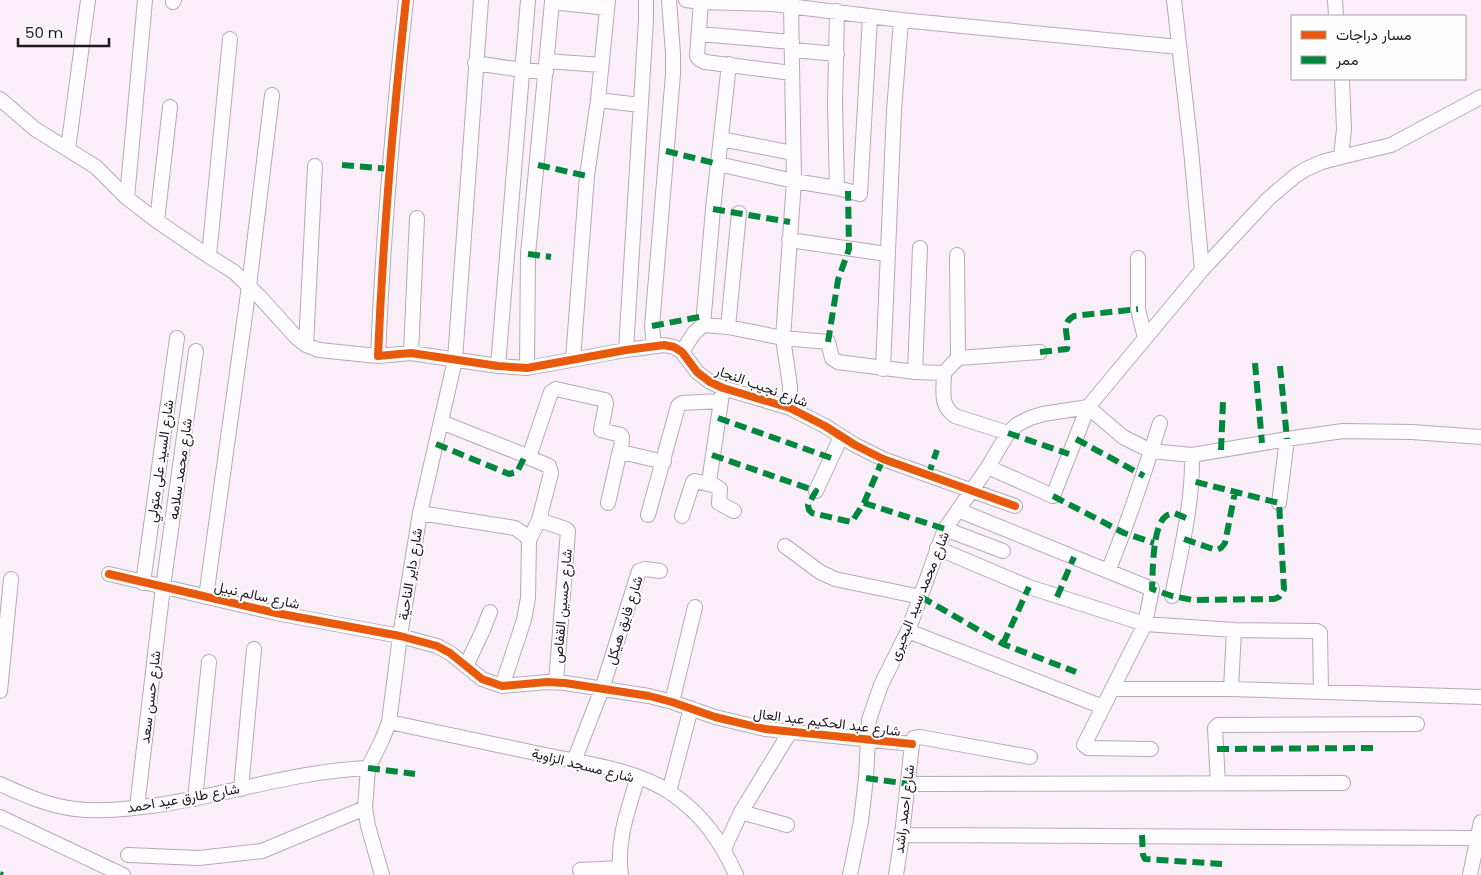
<svg xmlns="http://www.w3.org/2000/svg" width="1481" height="875" font-family="Poppins,Vazirmatn,sans-serif">
	<rect width="100%" height="100%" fill="#faeef9"/>
	<g fill="none" stroke-linecap="round" stroke-linejoin="round">
		<g stroke="#b5aab4" stroke-width="16">
			<path id="minor" d="M406 0C393 118 383 237 378 356L411 353 498 366 527 368 626 350 664 345 674 347 682 352 697 372 710 382 723 388 790 408 825 426 855 445 883 459 1015 506
				M552 0V2L607 8
				M686 0 701 2 773 4 901 20 894 111 883 369
				M1174 0 1191 150 1202 270
				M1335 0 1336 16
				M173 2 174 0
				M701 2 697 56 699 59 705 62 792 73
				M901 20 1179 47
				M699 34 792 42
				M792 50 837 54
				M547 61 601 65
				M475 63 522 70 546 72
				M0 99 35 129 96 167 127 198 157 221 201 251 234 272 259 296 296 337 306 345 319 350 378 356
				M598 100 640 105
				M721 139 793 153
				M68 149 88 0
				M1341 157 1391 145 1481 97
				M718 164 794 181 837 188 860 194 870 17
				M837 188 835 104 837 11
				M127 198 145 0
				M157 221 170 107
				M789 240 887 254
				M957 255 958 358
				M209 256 230 39
				M1138 258V309L1145 338
				M703 325 728 327 783 338 828 342 832 358 838 362 915 372 920 248
				M728 327 739 213
				M306 345 315 166
				M654 346 652 326 673 74V54L669 0
				M626 350 646 20V0
				M682 352 694 333 703 325 713 209 729 64
				M411 353 417 218
				M573 359 587 176 598 100 608 0
				M498 366 528 0
				M527 368 528 254 552 2
				M915 372 944 373
				M722 394 709 482 720 489 719 503 734 511
				M1088 407 1123 437 1151 451 1192 455 1287 439 1343 431 1412 432 1481 437
				M790 408V386L783 338 794 181 791 6
				M441 422 527 456 530 454 551 392 556 389 605 400 606 404 601 430 621 435 622 437 621 452 664 462
				M1008 433 955 416C939 405 944 390 944 373L958 358 1040 352
				M988 467 1053 496 1088 407 1202 270 1268 199 1295 176 1306 169 1322 162 1341 157 1344 129 1342 79
				M816 491 841 437
				M608 503 620 450
				M1279 503 1287 439
				M958 510 1152 589 1145 624 1084 745 1088 748 1151 749
				M420 513 515 528 525 535 529 540
				M648 515 678 406 682 403 721 401
				M682 516 693 482 695 481 712 485
				M539 520 566 529 568 531 556 682
				M945 529 1003 551
				M785 546 820 572 835 579 921 597
				M937 548 1029 587 1145 624 1234 630 1317 631 1320 633 1321 691
				M1108 571C1128 523 1144 473 1160 423
				M109 574 276 613 400 636 437 646 450 653 482 679 502 686 547 682 565 683 649 696 672 702 715 717 765 729 912 744
				M143 583 177 338
				M1172 596C1181 550 1193 503 1192 455
				M206 597 249 286 272 95
				M908 631 1103 707
				M466 666 483 630 490 612
				M502 686 524 620 528 598 529 540 539 520 551 473 549 466 525 456
				M1112 689H1231L1481 697
				M1231 689 1234 630
				M0 691 11 579
				M672 702 695 607
				M389 722C441 733 493 744 545 755 584 763 638 770 671 793 702 814 721 841 736 875
				M574 761 602 689 639 571 645 569 660 571
				M1218 783 1215 728 1218 725 1417 724
				M0 784C24 795 49 806 75 809 101 812 126 809 151 806 224 796 295 771 368 768
				M909 784 1343 783
				M241 789 254 649
				M669 792 691 708
				M195 799 209 662
				M137 807 163 587 196 351
				M741 812 787 825
				M0 817 123 875
				M902 835 1478 838
				M724 849 741 812 790 732
				M128 855 199 858 262 851 365 808
				M580 870 620 868
				M382 875 368 826 365 808 368 768 382 740 389 722 400 636 420 513 455 360 481 0
				M621 875C616 841 628 810 638 777
				M850 875 861 821 866 778 869 720 881 685 908 631 945 529 988 467 1008 433 1018 424 1030 418 1043 414 1088 407
				M896 875 902 835 912 744 914 738 920 737 1030 757
				M1470 875 1481 822"/>
		</g>
		<use href="#minor" stroke="#fefcfe" stroke-width="14"/>
		<path stroke="#00873e" stroke-width="6" stroke-dasharray="12 6" stroke-linecap="butt" d="M666 151 718 164
			M342 165 390 169
			M538 165 587 176
			M713 209 790 222
			M528 254 551 257
			M652 326 704 316
			M828 342 838 280 849 249 848 191
			M1040 352 1067 349C1070 337 1059 324 1074 316L1138 309
			M1255 363 1262 443
			M1280 366 1287 439
			M718 418 831 458
			M1008 433 1069 454
			M1076 439 1144 476
			M436 444 509 474 517 472 525 456
			M1221 450 1223 402
			M712 455 816 491 808 505 809 510 812 513 851 522 853 520 864 503 883 459
			M928 476 937 450
			M1053 496 1124 533 1154 543
			M864 503 945 529
			M1186 518 1174 513C1171 514 1168 514 1166 516 1152 526 1153 572 1152 589L1172 596 1193 600 1274 599 1279 597 1284 589 1279 503 1192 481
			M1184 539 1216 550 1221 548 1225 543 1235 492
			M921 597 1003 644 1076 672
			M1057 597 1074 557
			M1003 644 1029 587
			M1217 749 1373 748
			M368 768 415 774
			M866 778 909 784
			M1142 835 1143 855 1145 859 1222 864
			M0 874 3 875"/>
		<g stroke="#fefefe" stroke-width="11">
			<path id="cycleway" d="M406 0C393 118 383 237 378 356L411 353 498 366 527 368 626 350 664 345 674 347 682 352 697 372 710 382 723 388 790 408 825 426 855 445 883 459 1015 506
				M109 574 276 613 400 636 437 646 450 653 482 679 502 686 547 682 565 683 649 696 672 702 715 717 765 729 912 744"/>
		</g>
		<use href="#cycleway" stroke="#e8590c" stroke-width="8"/>
	</g>
	<g text-anchor="middle" stroke-width="4" stroke-linejoin="round" paint-order="stroke">
		<g font-size="14" fill="#201720" stroke="#fefefe">
			<text transform="translate(762 386) rotate(20)" y="5">شارع نجيب النجار</text>
			<text transform="translate(160 461) rotate(-82)" y="5">شارع السيد على متولي</text>
			<text transform="translate(180 469) rotate(-82)" y="5">شارع محمد سلامه</text>
			<text transform="translate(410 574) rotate(-81)" y="5">شارع داير الناحية</text>
			<text transform="translate(257 595) rotate(12)" y="5">شارع سالم نبيل</text>
			<text transform="translate(919 596) rotate(-68)" y="5">شارع محمد سيد البحيرى</text>
			<text transform="translate(562 606) rotate(-85)" y="5">شارع حسين القفاص</text>
			<text transform="translate(624 620) rotate(-72)" y="5">شارع فايق هيكل</text>
			<text transform="translate(150 697) rotate(-83)" y="5">شارع حسن سعد</text>
			<text transform="translate(827 722) rotate(7)" y="5">شارع عبد الحكيم عبد العال</text>
			<text transform="translate(583 765) rotate(14)" y="5">شارع مسجد الزاوية</text>
			<text transform="translate(183 798) rotate(-10)" y="5">شارع طارق عيد احمد</text>
			<text transform="translate(904 809) rotate(-83)" y="5">شارع احمد راشد</text>
		</g>
	</g>
	<rect x="1291" y="15" width="175" height="65" fill="#fefefe" stroke="#a5a2a5"/>
	<rect x="1301" y="31" width="25" height="8" fill="#e8590c" stroke="#a5a2a5"/>
	<text x="1336" y="40" font-size="15" fill="#201720">مسار دراجات</text>
	<rect x="1301" y="56" width="25" height="8" fill="#00873e" stroke="#a5a2a5"/>
	<text x="1336" y="65" font-size="15" fill="#201720">ممر</text>
	<path d="M18 38v8h91v-8" fill="none" stroke="#201720" stroke-width="2.5"/>
	<text x="25" y="38" font-size="15" fill="#201720" stroke="#fefefe" stroke-width="4" paint-order="stroke">50 m</text>
</svg>
